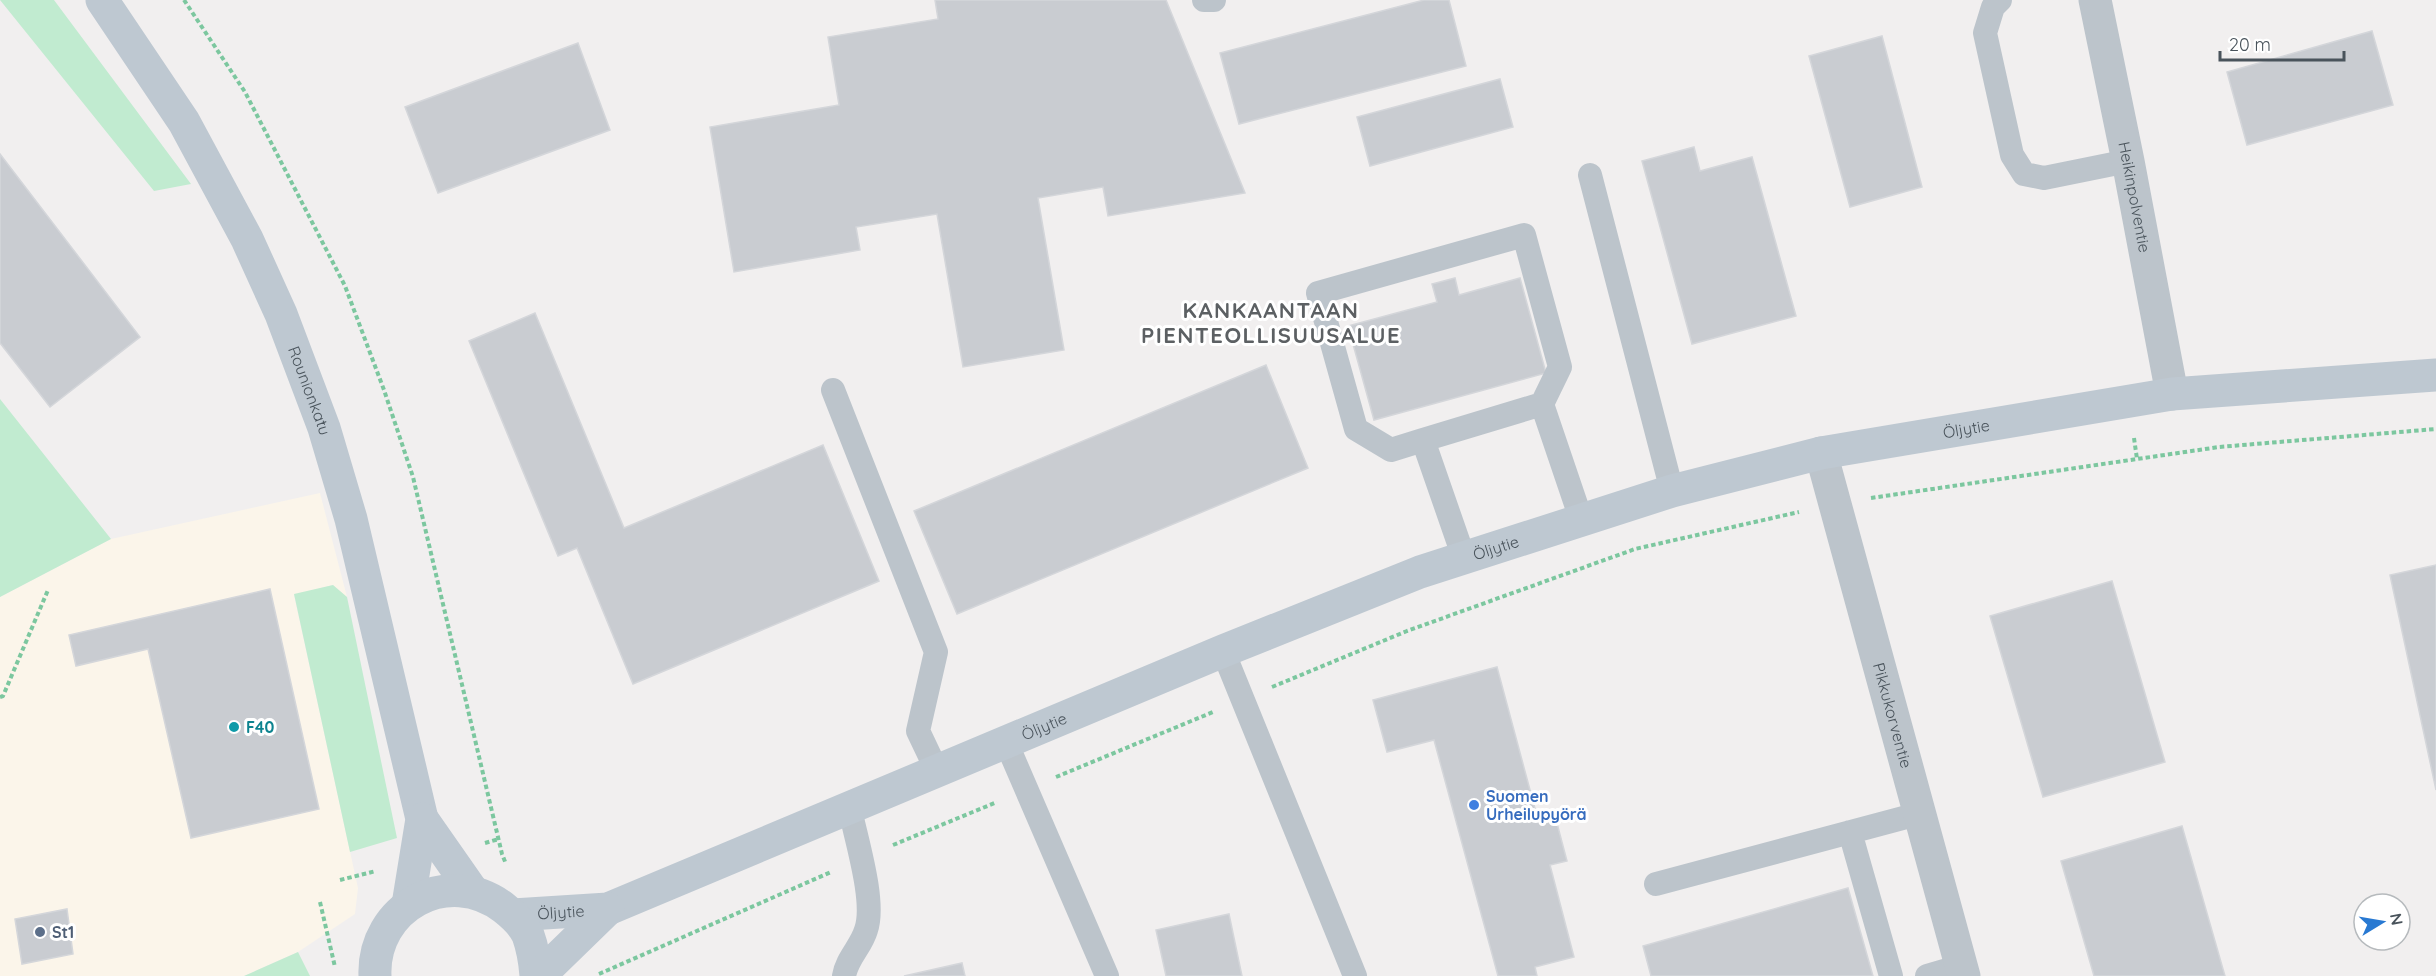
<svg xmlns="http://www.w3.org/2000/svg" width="2436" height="976" font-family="Quicksand,sans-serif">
	<rect width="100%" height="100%" fill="#f1efef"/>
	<path fill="#fbf5ea" d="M320 493 347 597 333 585 294 595 358 888 355 914 298 952 244 976H0V597L111 539Z"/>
	<path fill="#c1ebd0" d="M0 0H54L191 184 154 191Z
		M0 399 111 539 0 597Z
		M333 585 347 597 397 838 350 852 294 594Z
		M298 952 310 976H244Z"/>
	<path fill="#c9ccd1" stroke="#d4d6da" stroke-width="1.5" d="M935 0H1166L1245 193 1108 216 1103 187 1038 198 1064 350 963 367 937 214 856 227 860 250 734 272 710 127 839 105 828 37 938 19Z
		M1424 0H1449L1466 66 1239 124 1220 53Z
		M2372 31 2393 105 2247 145 2227 72Z
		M1882 36 1922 187 1850 207 1809 56Z
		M578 43 610 130 438 193 405 107Z
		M1500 79 1513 127 1370 166 1357 117Z
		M1694 147 1700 171 1752 157 1796 316 1692 344 1642 161Z
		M0 154 140 337 50 407 0 343Z
		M1455 278 1459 295 1520 278 1546 373 1374 420 1348 326 1437 302 1432 284Z
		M535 313 624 528 823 445 879 581 633 684 577 548 558 556 469 341Z
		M1266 365 1308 468 957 614 914 511Z
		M2436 565V790L2390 575Z
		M2112 581 2165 762 2043 797 1990 616Z
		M270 589 319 809 191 838 148 649 76 666 69 635Z
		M1497 667 1537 816 1554 812 1567 861 1550 865 1574 957 1535 967 1537 976H1498L1434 740 1387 752 1373 700Z
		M2182 826 2225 976H2094L2061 861Z
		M1848 888 1873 976H1651L1643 946Z
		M67 909 73 954 22 964 15 919Z
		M1229 914 1242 976H1166L1156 930Z
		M962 963 965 976H904Z"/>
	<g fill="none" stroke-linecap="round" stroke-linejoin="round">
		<path stroke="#7cc79f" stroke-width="4" stroke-dasharray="4.5 3" stroke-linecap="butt" d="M184 0 245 92 345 286 384 390 413 477 502 854 506 864
			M2134 438 2137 459
			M1871 498 2219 447 2436 429
			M1272 687 1407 631 1635 549 1799 512
			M0 697 3 696 48 590
			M1056 777 1213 712
			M485 843 499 839
			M893 845 997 802
			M340 880 376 871
			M320 902 335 967
			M599 974 831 872"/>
		<path stroke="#bcc4cb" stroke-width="24" d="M1204 0H1214
			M2000 0 1993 7 1985 33 2012 155 2024 174 2044 178 2128 161
			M1590 175 1672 491
			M833 390 936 652 918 731 937 771
			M1423 440 1542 404
			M1464 558 1423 440 1391 450 1356 429 1318 293 1524 235 1560 367 1542 404 1581 519
			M1223 651 1355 976
			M1006 742 1107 976
			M1850 832 1891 976
			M1656 884 1918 814
			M844 976C847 958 861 947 866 930 876 902 856 839 850 809
			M1927 976 1961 966"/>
		<g stroke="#bcc4cb" stroke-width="33">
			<path id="s1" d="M2095 0 2128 161 2172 394"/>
			<path id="s2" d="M1821 453 1964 976"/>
		</g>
		<g stroke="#bec8d1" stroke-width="33">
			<path id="s3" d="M102 0 184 122 247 239 281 314 324 428 351 519 422 819 408 905"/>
			<path d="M422 819 473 892"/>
			<path id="s4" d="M513 915 608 909 1223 651 1420 572 1672 491 1821 453 2172 394 2436 375"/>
			<path d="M375 976C372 907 448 865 504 908 513 915 523 924 528 935 533 949 535 962 536 976"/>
			<path d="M539 976 608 909"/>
		</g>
	</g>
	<circle fill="#0f9aa8" stroke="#fff" stroke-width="2" cx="234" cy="727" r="6"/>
	<circle fill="#3f7fe0" stroke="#fff" stroke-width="2" cx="1474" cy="805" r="6"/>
	<circle fill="#5c6f8a" stroke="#fff" stroke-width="2" cx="40" cy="932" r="6"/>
	<g text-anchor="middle" stroke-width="6" stroke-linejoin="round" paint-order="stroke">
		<g font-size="16" fill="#49535b" stroke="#fff">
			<text dy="6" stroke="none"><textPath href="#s1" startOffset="201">Heikinpolventie</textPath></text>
			<text dy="6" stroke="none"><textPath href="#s3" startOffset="444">Rounionkatu</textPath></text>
			<text dy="6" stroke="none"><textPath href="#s4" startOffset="1540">Öljytie</textPath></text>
			<text dy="6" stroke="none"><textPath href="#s4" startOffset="1054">Öljytie</textPath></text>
			<text dy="6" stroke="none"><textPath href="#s2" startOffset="272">Pikkukorventie</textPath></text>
			<text dy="6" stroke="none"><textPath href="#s4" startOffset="568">Öljytie</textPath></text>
			<text dy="6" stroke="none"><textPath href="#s4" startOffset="48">Öljytie</textPath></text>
		</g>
		<g font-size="16" font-weight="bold" fill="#0d838f" stroke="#fff" text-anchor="start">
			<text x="246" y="733">F40</text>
		</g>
		<g font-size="16" font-weight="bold" fill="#366cbe" stroke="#fff" text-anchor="start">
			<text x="1486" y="802">Suomen<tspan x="1486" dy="18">Urheilupyörä</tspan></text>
		</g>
		<g font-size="16" font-weight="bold" fill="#4e5e75" stroke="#fff" text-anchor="start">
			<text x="52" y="938">St1</text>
		</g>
		<g font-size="22" font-weight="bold" letter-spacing="1.5" fill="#5c6063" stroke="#fff">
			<text x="1271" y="318">KANKAANTAAN<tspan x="1271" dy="25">PIENTEOLLISUUSALUE</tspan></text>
		</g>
	</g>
	<g transform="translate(2382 922) rotate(79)"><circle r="28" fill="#ffffff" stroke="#b6babd" stroke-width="1.5"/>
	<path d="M0-4.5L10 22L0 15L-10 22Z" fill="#2879d2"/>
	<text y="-9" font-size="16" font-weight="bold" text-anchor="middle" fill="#49535b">N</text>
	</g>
	<path d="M2220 51v9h124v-9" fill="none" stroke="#49535b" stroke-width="3"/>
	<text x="2229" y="51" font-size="18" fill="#49535b" stroke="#ffffff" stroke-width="4.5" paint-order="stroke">20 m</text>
</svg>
